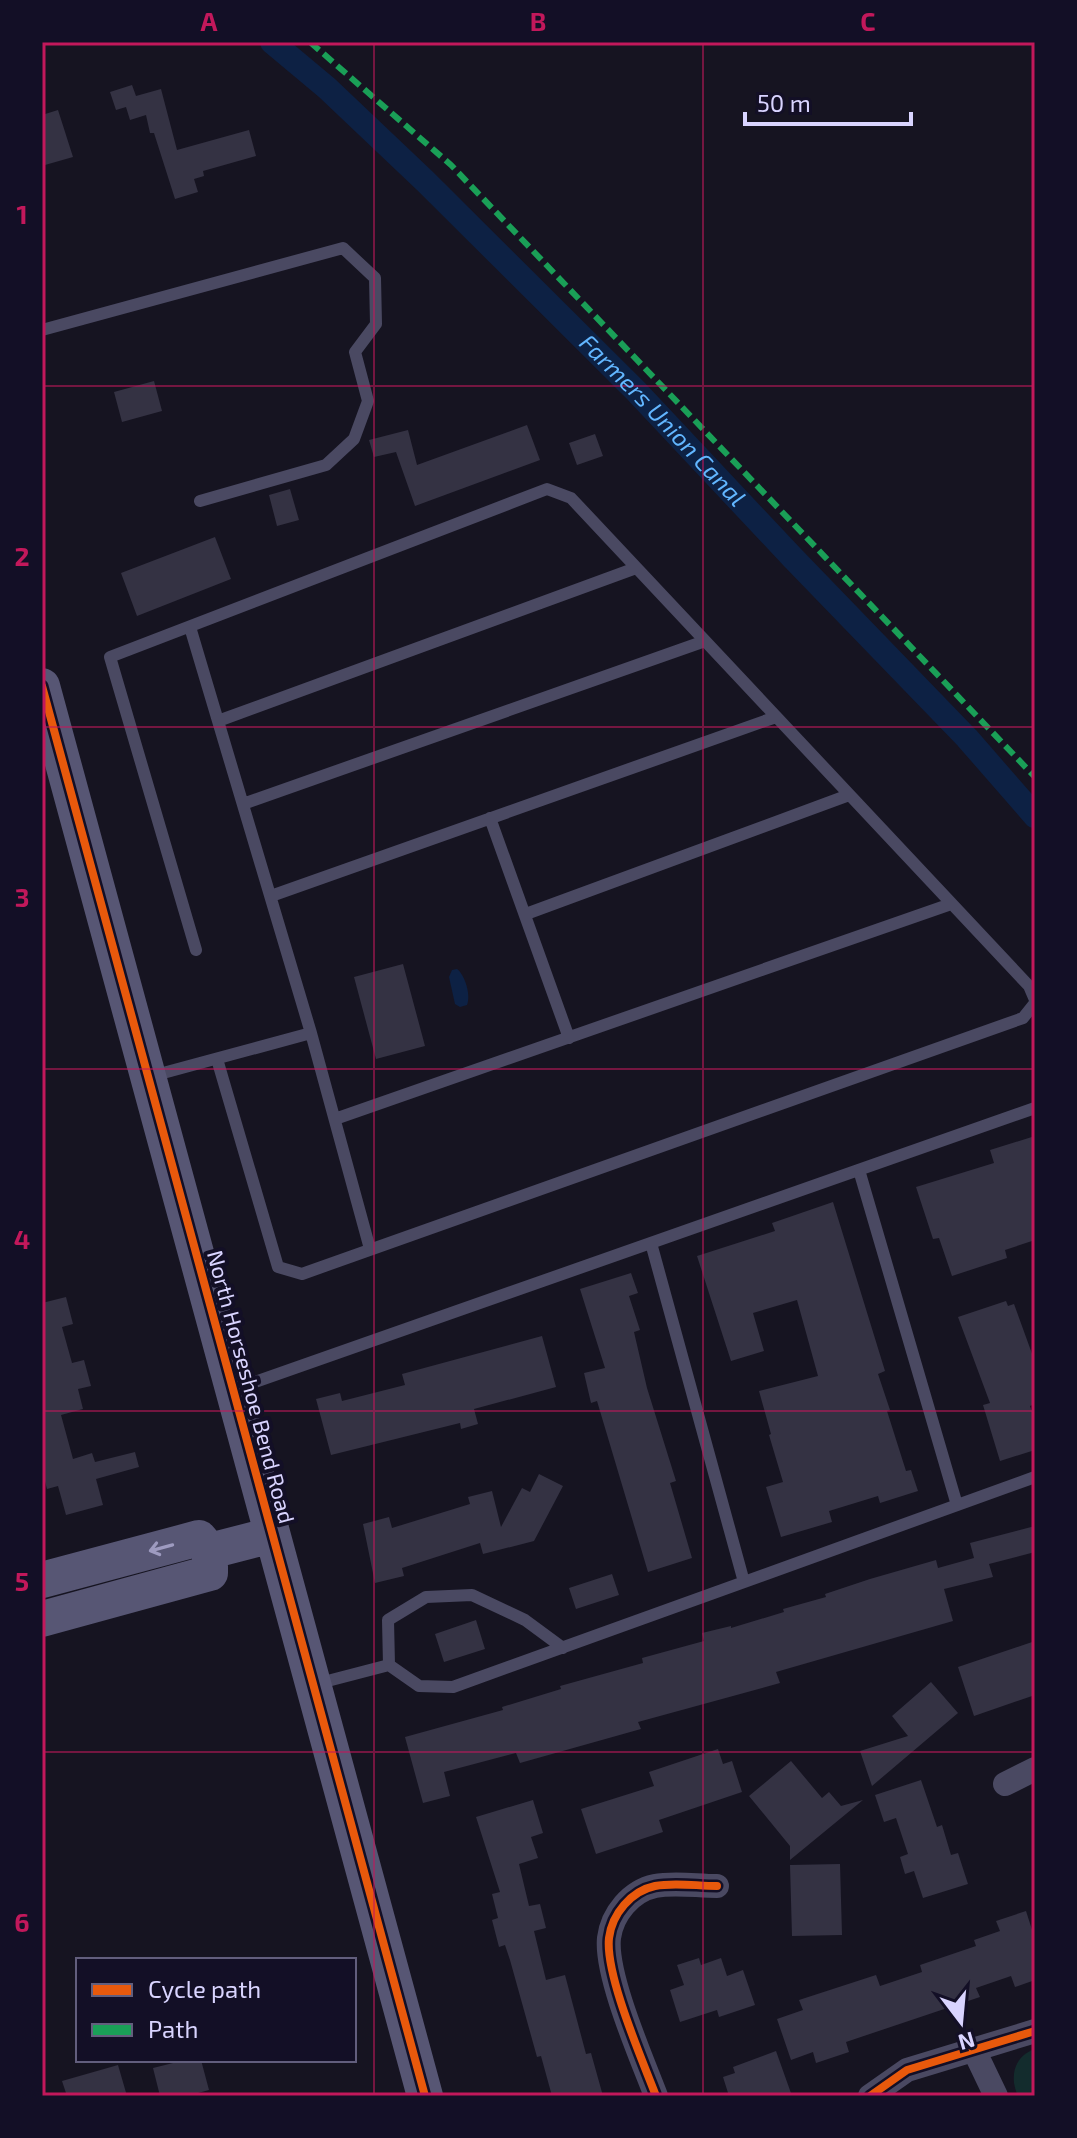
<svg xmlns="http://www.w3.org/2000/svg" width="1077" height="2138" font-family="'Exo 2',sans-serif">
	<rect width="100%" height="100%" fill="#161421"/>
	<path fill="#132c2d" d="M1035 2049V2096H1018C1009 2077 1014 2056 1035 2049Z"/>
	<path fill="#0d2144" d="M457 969C465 975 471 995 467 1005L460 1007 455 1004 449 977 452 970Z"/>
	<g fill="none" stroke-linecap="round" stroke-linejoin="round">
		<path stroke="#0d2144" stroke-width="24" id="s1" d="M272 42 327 88 425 181 636 391 792 557 967 738 1035 816"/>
	</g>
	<path fill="#343243" d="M132 85 136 96 161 89 177 150 249 130 256 156 203 171 204 176 194 179 198 192 175 199 154 133H150L146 115 130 120 126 107 116 110 110 92Z
		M58 110 73 157 45 165 42 155V115Z
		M154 381 162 411 122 422 114 392Z
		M527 425 540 460 415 506 396 452 374 457 369 440 408 430 417 465Z
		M595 434 603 456 577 465 569 443Z
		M290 489 299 520 277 526 269 495Z
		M215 537 231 579 137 616 121 573Z
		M403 964 425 1046 376 1059 354 977Z
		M1035 1136V1240L1005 1250 1007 1258 952 1276 939 1238 933 1239 916 1187 994 1163 990 1150Z
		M833 1202 885 1371 878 1374 890 1410 887 1411 906 1471 911 1470 918 1491 880 1503 878 1496 829 1511 832 1522 781 1537 766 1487 783 1482 769 1435 771 1434 759 1391 818 1376 797 1300 753 1313 764 1351 731 1361 697 1256 775 1231 772 1223Z
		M631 1273 638 1293 629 1296 640 1330 634 1332 647 1388 676 1481 670 1483 692 1558 648 1572 597 1401 591 1403 584 1373 605 1368 580 1289Z
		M66 1297 73 1324 62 1327 72 1363 84 1360 91 1386 78 1389 83 1409 61 1415 73 1459 92 1453 95 1462 135 1452 139 1467 96 1479 103 1505 66 1515 58 1486 47 1489 42 1470V1303Z
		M1006 1301 1008 1306 1014 1304 1035 1362V1404L1030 1406 1035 1420V1450L1000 1461 983 1405 990 1403 958 1317Z
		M542 1336 556 1387 474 1409 478 1424 461 1429 460 1423 331 1455 316 1399 340 1393 342 1401 405 1385 402 1374Z
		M539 1474 563 1486 534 1541 483 1554 480 1543 402 1568 404 1576 375 1583 363 1524 389 1517 392 1528 470 1504 468 1497 492 1491 501 1527 522 1488 530 1492Z
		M1035 1526V1552L989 1564 993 1577 944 1589 953 1621 776 1672 780 1683 638 1722 641 1729 520 1763 516 1753 444 1772 450 1796 423 1803 405 1737 503 1710 502 1707 561 1689 560 1686 643 1663 642 1658 704 1641 702 1633 731 1626V1628L784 1612 783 1609 826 1597 825 1594 870 1579 936 1560 938 1568 974 1558 970 1543Z
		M612 1574 619 1595 576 1609 569 1588Z
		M476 1620 485 1649 444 1662 435 1634Z
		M1035 1641V1695L974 1716 958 1667Z
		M931 1682 958 1713 872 1786 860 1751 908 1736 892 1716Z
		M718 1749 723 1764 732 1761 742 1792 659 1820 663 1832 596 1854 581 1809 654 1786 649 1772Z
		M791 1761 822 1798 829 1792 841 1806 863 1800 790 1860V1846L749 1796Z
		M921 1780 937 1827 942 1825 951 1855 958 1853 968 1884 923 1898 914 1871 905 1874 900 1857 908 1854 896 1818 884 1822 875 1795Z
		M533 1800 543 1833 531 1837 538 1858 519 1864 529 1906 540 1904 546 1928 534 1931 546 1980 565 1975 586 2054 591 2053 603 2096H552L541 2056 537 2057 510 1960 505 1945 499 1947 492 1920 498 1918 492 1894 500 1892 476 1817Z
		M840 1864 842 1935 792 1936 790 1865Z
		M1026 1911 1035 1939V1980L1015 1987 1011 1976 976 1988 980 1997 846 2042 849 2052 816 2063 813 2052 791 2060 777 2019 803 2010 799 2000 876 1975 880 1986 922 1972 920 1965 976 1946 974 1940 1000 1931 996 1921Z
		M699 1958 701 1965 721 1958 727 1976 743 1970 755 2005 719 2017 717 2010 680 2022 670 1990 684 1985 677 1965Z
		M776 2051 792 2096H729L723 2077 735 2073 733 2067Z
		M185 2060H201L209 2090 187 2096H160L153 2068Z
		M118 2065 127 2096H67L62 2081Z"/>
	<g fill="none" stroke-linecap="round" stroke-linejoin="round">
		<path stroke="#4a4962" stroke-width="12" d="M42 330 343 248 375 278 376 324 355 352 368 401 354 439 326 465 200 501
			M190 627 311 1033
			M218 721 636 568
			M243 804 705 641
			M490 818 569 1038
			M271 896 776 717
			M526 914 849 795
			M196 950 110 657 547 489 571 498 1029 986 1035 1000
			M217 1059 278 1267 302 1274 1023 1018 1035 1003
			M152 1076 311 1033 370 1249
			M335 1119 951 904
			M859 1170 957 1505
			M651 1243 744 1582
			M238 1388 1035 1108
			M389 1665 388 1620 426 1597 472 1595 525 1620 563 1648
			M316 1684 389 1665 419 1686 453 1687 1035 1477"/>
		<path stroke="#4a4962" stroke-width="24" d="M1005 1784 1035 1769
			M974 2050 996 2096
			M656 2096C642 2059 605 1975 609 1938 612 1914 631 1891 655 1886 674 1882 697 1886 717 1886
			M870 2096 907 2070 1035 2031"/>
		<path stroke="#575674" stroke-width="36" d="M42 686 425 2096
			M210 1551 272 1535
			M42 1580 199 1538 210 1551V1573L42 1619"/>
		<path stroke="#1a9f57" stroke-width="6" stroke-dasharray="12 6" stroke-linecap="butt" d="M310 42 451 165 1035 777"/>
		<g stroke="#130f26" stroke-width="13">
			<path id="cycleway" d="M42 686 425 2096
				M656 2096C642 2059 605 1975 609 1938 612 1914 631 1891 655 1886 674 1882 697 1886 717 1886
				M870 2096 907 2070 1035 2031"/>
		</g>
		<use href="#cycleway" stroke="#e8590c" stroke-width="8"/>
	</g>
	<defs><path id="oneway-shaft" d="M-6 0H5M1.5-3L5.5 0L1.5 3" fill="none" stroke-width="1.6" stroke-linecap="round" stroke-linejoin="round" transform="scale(2)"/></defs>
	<use stroke="#9e9bc0" href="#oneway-shaft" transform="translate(161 1548) rotate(165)"/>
	<path fill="none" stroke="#c2185b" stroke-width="2" stroke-opacity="0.55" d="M374 42V2096M703 42V2096M42 386H1035M42 727H1035M42 1069H1035M42 1411H1035M42 1752H1035"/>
	<g text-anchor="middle" stroke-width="8" stroke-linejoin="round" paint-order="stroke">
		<g font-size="22" fill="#d9d4ff" stroke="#130f26">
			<text transform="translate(251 1387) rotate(75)" y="8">North Horseshoe Bend Road</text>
		</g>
		<g font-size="24" font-style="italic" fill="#62b6ff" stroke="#130f26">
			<text dy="8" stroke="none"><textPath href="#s1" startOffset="544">Farmers Union Canal</textPath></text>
		</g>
	</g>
	<rect width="1077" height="2138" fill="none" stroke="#130f26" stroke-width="88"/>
	<rect x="76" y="1958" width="280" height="104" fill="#130f26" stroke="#625e7d" stroke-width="2"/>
	<rect x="92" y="1984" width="40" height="12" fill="#e8590c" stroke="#625e7d" stroke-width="2"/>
	<text x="148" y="1998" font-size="24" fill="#d9d4ff">Cycle path</text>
	<rect x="92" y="2024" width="40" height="12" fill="#1a9f57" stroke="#625e7d" stroke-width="2"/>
	<text x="148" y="2038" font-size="24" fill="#d9d4ff">Path</text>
	<g transform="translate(961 2022) rotate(164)" stroke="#130f26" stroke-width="6" paint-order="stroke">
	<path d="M0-6L14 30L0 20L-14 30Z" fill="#d9d4ff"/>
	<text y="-12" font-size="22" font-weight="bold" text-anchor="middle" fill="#d9d4ff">N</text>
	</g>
	<path d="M745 112v12h166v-12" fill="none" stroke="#d9d4ff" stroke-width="4"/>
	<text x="757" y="112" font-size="24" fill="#d9d4ff" stroke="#130f26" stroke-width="6" paint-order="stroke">50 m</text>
	<rect x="44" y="44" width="989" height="2050" fill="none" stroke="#c2185b" stroke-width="3"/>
	<g font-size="26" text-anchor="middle" font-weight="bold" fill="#c2185b">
		<text x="209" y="31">A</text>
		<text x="538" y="31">B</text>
		<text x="868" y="31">C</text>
		<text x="22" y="224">1</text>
		<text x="22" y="566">2</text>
		<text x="22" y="907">3</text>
		<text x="22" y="1249">4</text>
		<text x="22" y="1591">5</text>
		<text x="22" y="1932">6</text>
	</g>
</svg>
